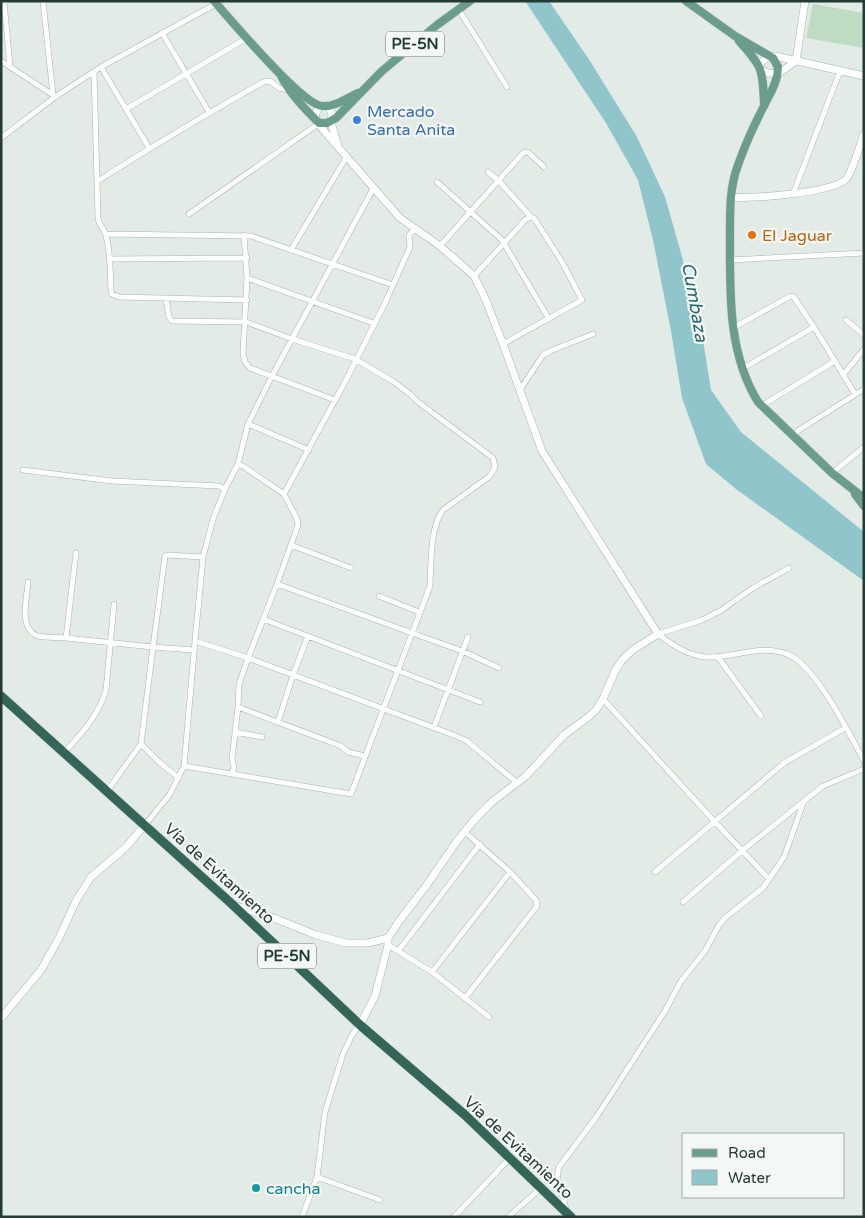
<svg xmlns="http://www.w3.org/2000/svg" width="865" height="1218" font-family="'Varela Round',sans-serif">
	<rect width="100%" height="100%" fill="#e3ebe7"/>
	<path fill="#bedbc4" d="M813 4 864 13V48L806 38Z"/>
	<path fill="#90c5cb" d="M525 1H549L590 61 637 137 665 197 681 253 704 346 711 390 741 432 864 532V581L736 489 706 464 682 398 671 331 653 240 638 180 606 123Z"/>
	<g fill="none" stroke-linecap="round" stroke-linejoin="round">
		<g stroke="#a6b3ae" stroke-width="6">
			<path id="street" d="M4 1 10 67
				M43 1 53 95
				M459 10 507 87
				M162 33 209 112
				M1 61 53 95
				M101 67 149 148
				M94 72 98 218C99 226 105 229 106 236 111 254 110 272 111 290L112 294 119 297 247 300
				M126 109 247 38
				M1 138 55 97 101 67 221 1
				M488 172 499 181 531 217
				M98 181C152 146 207 114 263 82L270 81 279 88 289 90
				M437 182 502 240 549 319
				M793 194 840 71
				M189 214 318 124
				M106 234 251 236 393 285
				M244 235 247 278 243 353 245 362 250 368 335 400
				M440 246 523 153 528 152 544 167
				M291 250 347 156
				M110 259 247 258
				M730 260 864 253
				M474 276 526 219 531 217 534 218 562 262 582 300 503 344
				M247 278 373 323
				M166 299 169 317 172 321 246 322 292 339 355 359 394 382 410 394 418 402 493 458 495 467 490 476 443 510C430 526 431 565 430 586L351 794 184 766
				M846 320 864 335
				M733 328 789 297 793 296 814 327 855 394
				M742 369 814 327
				M843 375 864 349
				M520 390 543 355 550 351 593 334
				M761 406 835 361
				M248 424 309 450
				M793 437 799 430 864 389
				M238 464 243 466 284 494
				M23 470 112 481 219 486 225 489
				M832 473 864 447
				M291 545 351 568
				M76 553 66 638 153 647 165 556 167 555 203 557
				M28 582C27 599 18 629 38 636 47 638 57 637 66 638
				M277 584 462 651 499 668
				M379 596 419 612
				M263 619 480 702
				M658 634C671 644 688 656 706 657 734 659 765 641 793 657 819 673 849 733 864 761
				M658 634 702 620 720 611 753 588 789 568
				M195 641 203 557 213 519 225 489 238 464 248 424 272 376 374 187
				M718 657 761 716
				M603 699 714 821 769 879
				M238 707 341 746 348 752 365 756
				M278 722 293 675 308 636
				M434 727 468 637
				M235 732 262 737
				M141 744 159 762 179 778
				M64 753C81 734 99 715 106 690L114 604
				M231 774 234 768 232 759 238 707 239 684 248 658 456 736 467 741 516 782
				M107 791 141 744 153 647 193 650
				M145 825 170 794 184 766 195 641 248 658 277 584 298 525 297 519 284 494 345 382 385 303 410 247 409 235 413 231 417 230
				M464 831 510 872 536 900 537 906 465 998
				M655 872 784 763 845 728
				M683 902 743 850 804 801
				M388 945 432 972 489 1017
				M399 950 480 844
				M432 972 510 872
				M317 1177 380 1200
				M566 1211C565 1196 554 1182 559 1167L597 1116 665 1011 681 981 705 951 719 925 726 917 763 888 776 869 784 857 804 801 823 786 864 769
				M302 1217 317 1177 325 1112 343 1054 352 1035 360 1025
				M454 1217 509 1159
				M508 1217 541 1188"/>
		</g>
		<g stroke="#a2b6ae" stroke-width="8">
			<path id="secondary" d="M796 61 805 1
				M759 65 766 58 775 56 864 76
				M761 70 768 73 778 74 796 61
				M328 105 332 114 331 122 338 146
				M320 106C315 112 314 117 318 124L400 218 440 246 474 276 485 298 503 344 542 451 658 634 634 649 623 659 616 669 603 699 596 710 587 718 564 735 526 776 493 801 475 819 457 841 426 886 400 920 388 938V945L375 996 360 1025
				M731 197C750 199 836 193 847 178 853 169 860 145 864 134
				M233 905 274 918 316 935 346 943H368L388 938
				M1 1018 41 970 59 938 76 901 91 877 125 848 145 825"/>
		</g>
		<g stroke="#c2c8c6" stroke-width="9">
			<path id="primary" d="M214 1C231 20 301 104 322 106 335 107 347 98 358 93
				M686 1 735 36 773 58 778 67C778 82 770 93 764 106 754 125 745 145 738 165 729 188 730 215 730 240 730 295 728 353 758 402L832 473 864 498
				M739 41C762 66 763 69 764 104
				M282 78C291 95 305 109 319 123H327L336 118 382 71 437 25 470 1
				M855 494 864 506"/>
		</g>
		<g stroke="#c2c8c6" stroke-width="10">
			<path id="highway" d="M1 696 233 905 360 1025 465 1115 571 1217"/>
		</g>
		<use href="#street" stroke="#fff" stroke-width="5"/>
		<use href="#secondary" stroke="#fff" stroke-width="7"/>
		<use href="#primary" stroke="#6b9d8e" stroke-width="8"/>
		<use href="#highway" stroke="#336558" stroke-width="9"/>
	</g>
	<circle fill="#3f7fe0" stroke="#f3f8f5" stroke-width="2" cx="357" cy="120" r="5"/>
	<circle fill="#e8710a" stroke="#f3f8f5" stroke-width="2" cx="752" cy="235" r="5"/>
	<circle fill="#0f9aa8" stroke="#f3f8f5" stroke-width="2" cx="256" cy="1188" r="5"/>
	<g text-anchor="middle" stroke-width="4.5" stroke-linejoin="round" paint-order="stroke">
		<g fill="#f3f8f5" stroke="#62746e" stroke-width="1">
			<rect x="386" y="31.5" width="58" height="25" rx="4"/>
			<rect x="258" y="943.5" width="58" height="25" rx="4"/>
		</g>
		<g font-size="15" font-weight="bold" fill="#243b34">
			<text x="415" y="49">PE-5N</text>
			<text x="287" y="961">PE-5N</text>
		</g>
		<g font-size="16" fill="#366cbe" stroke="#f3f8f5" text-anchor="start">
			<text x="367" y="117">Mercado<tspan x="367" dy="18">Santa Anita</tspan></text>
		</g>
		<g font-size="16" fill="#c56008" stroke="#f3f8f5" text-anchor="start">
			<text x="762" y="241">El Jaguar</text>
		</g>
		<g font-size="16" fill="#243b34" stroke="#f3f8f5">
			<text transform="translate(220 873) rotate(42)" y="6">Vía de Evitamiento</text>
			<text transform="translate(519 1147) rotate(43)" y="6">Vía de Evitamiento</text>
		</g>
		<g font-size="16" fill="#0d838f" stroke="#f3f8f5" text-anchor="start">
			<text x="266" y="1194">cancha</text>
		</g>
		<g font-size="18" font-style="italic" fill="#246972" stroke="#f3f8f5">
			<text transform="translate(695 302) rotate(80)" y="6">Cumbaza</text>
		</g>
	</g>
	<rect width="865" height="1218" fill="none" stroke="#243b34" stroke-width="5"/>
	<rect x="682" y="1133" width="162" height="65" fill="#f3f8f5" stroke="#a0aca8"/>
	<rect x="692" y="1149" width="25" height="8" fill="#6b9d8e" stroke="#a0aca8"/>
	<text x="728" y="1158" font-size="15" fill="#243b34">Road</text>
	<rect x="692" y="1170" width="25" height="15" fill="#90c5cb" stroke="#a0aca8"/>
	<text x="728" y="1183" font-size="15" fill="#243b34">Water</text>
</svg>
